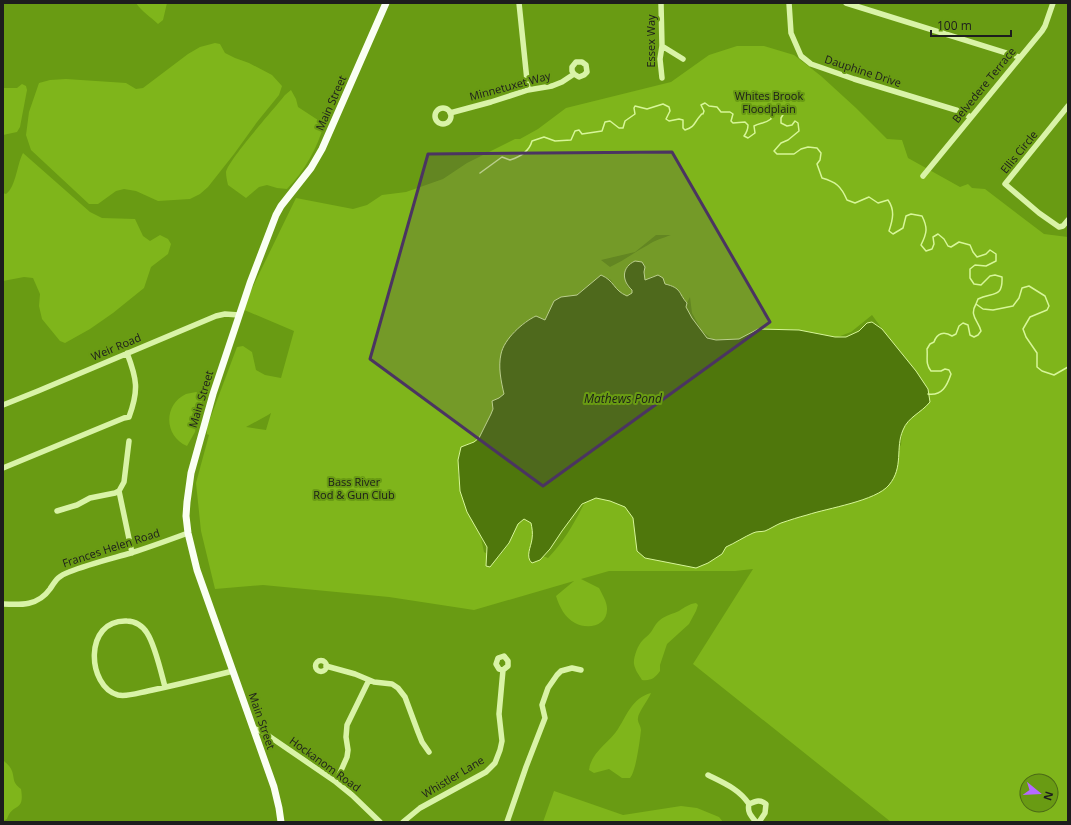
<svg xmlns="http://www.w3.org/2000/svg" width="1071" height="825" font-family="'Open Sans',sans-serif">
	<rect width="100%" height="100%" fill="#699b13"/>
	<path fill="#7fb51b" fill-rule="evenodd" d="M136 3H167L163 20 158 24C151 17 142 12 136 3Z
		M215 43 220 44 225 53 235 58 249 63 272 75 282 86 279 95 257 122 234 154 208 187 200 194 190 199 158 201 136 191 124 189 116 191 98 204H89L31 150 26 135 29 112 39 83 50 80 66 79 126 83 136 89 143 88 188 54 200 47Z
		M737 46H764L794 55 821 76 856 108 887 139 902 140 908 158 960 187 968 184 972 188 985 189 1044 234 1068 237V822H891L693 664 753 569 735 571H609L581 579 599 588C602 594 607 602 607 608 608 626 588 630 575 623 565 618 559 606 556 596L574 581 474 610 389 597 263 585 215 589 201 531 196 483 209 435 207 434V427L237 347 243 346 252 352 256 370 265 375 281 378 294 331 242 309 296 198 353 209 367 205 382 195 406 192 443 179 467 163 515 139H520L538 129 566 108 671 82 709 55ZM656 235H671C663 238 655 240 648 245 635 252 623 261 610 267L601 260 635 252ZM644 272 645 280 653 276 663 278 665 284C682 288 678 293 687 303L690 297 692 313 702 331 712 339 723 341 745 338 767 331 776 329 815 339 835 338 851 332 872 315 927 390 903 420 901 445 885 468 736 541 609 492 586 500C576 520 564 542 548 558L535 553 532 540 534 523 513 506 512 533 509 544 498 558H494L484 552 477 519 468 492 458 475 460 458 464 446 474 442 479 438 491 414 493 409 492 401 499 398 504 394 500 377 506 342 526 321 541 318 545 320 554 301 561 297 576 295 601 275 611 280 615 288 620 293 627 296 632 293V290L627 286 625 280ZM271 413 266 430 246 427 268 415ZM1027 781H1051V805H1027Z
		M22 84 26 86 27 90 20 127 17 132 3 135V88H17Z
		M291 90 296 99 298 107 324 124C318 147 304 172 287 189L277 188 267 185 259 187 246 198 228 185C227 181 226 176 226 172 228 160 275 108 285 95Z
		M23 153 90 212 102 218 135 219 143 236 150 241 160 235 168 239 171 244 168 254 151 267 144 288 113 313 90 329 65 343 60 341 42 319 39 306 40 294 33 278 24 277 3 281V193L6 194C16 187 17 164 23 153Z
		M196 392 204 396 197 419 195 432 187 446C164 436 163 405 186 394 189 393 193 393 196 392Z
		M696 603 698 605 696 611 689 624 667 644 660 665V671C655 678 651 681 642 680 639 675 635 670 634 664 633 658 638 645 642 641 644 638 648 636 651 632 654 628 655 624 660 620 666 615 673 614 679 611 685 607 689 604 696 603Z
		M651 693C648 700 638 713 638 718 637 722 641 726 641 730 640 740 636 771 630 778H622L609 769 594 773 589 770C591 752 609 743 618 729 627 715 632 698 651 693Z
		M3 760C6 763 11 767 12 771 15 780 12 782 21 789 25 813 13 802 7 819L3 821Z
		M554 791 623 815 681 806 697 808 719 817 723 822H543Z"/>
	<path fill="#4f770c" stroke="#d7f699" d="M635 261 642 262 645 267 644 272 645 280 658 275 663 278 665 284C682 288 678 293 687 303L686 307 692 318 707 338 716 340 739 339 758 329 799 330 835 337H846L859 331 867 323 872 322 882 329 916 371 928 389 930 402C921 413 908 417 903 430 895 448 904 467 889 485 876 501 828 508 807 515 799 517 790 520 781 523 776 525 770 529 765 531 761 532 757 531 753 533 744 537 735 543 726 547L722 554 708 563 696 568 645 558 637 551 633 518 625 507 610 501 596 498 582 504 562 531 550 549 540 560 532 563C525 557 531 547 532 539 533 533 532 528 531 523L524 519 518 524 509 543 490 567 486 566 487 547 467 512 460 491 458 460 461 447 474 442 479 438 491 414 493 409 492 401 499 398 504 394C501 381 498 367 501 354 504 339 523 322 536 316L545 320 554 301 561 297 577 295 601 275C615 281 613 290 627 296L632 293V290C621 280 622 267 635 261Z"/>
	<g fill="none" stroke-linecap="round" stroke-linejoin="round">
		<path stroke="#d7f699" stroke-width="1.5" d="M480 173 502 157 510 160C520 157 529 152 532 141L544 137 555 141 571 140 575 131 579 130 582 134 602 131 605 122 610 121 619 128H623L625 121 635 114 634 108 635 106 647 109 663 104 669 107 670 111 666 119 669 121 679 119 683 120V128L685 130C696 126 693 124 700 116 704 111 702 117 704 111L701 105 705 103 709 106 717 107 721 112H730L733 114 731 121 733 123 745 122 748 125C748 129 747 132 744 136L748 138 755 133 754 126C760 123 766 123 771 119L770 110 771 108 777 106 783 109 784 113 781 118V123L787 126 792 125 795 121 798 123 799 131 788 140 781 143 774 151 777 154H794L801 149 808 147 817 148 821 153 820 160 817 164 822 178C836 182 841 186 847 200L855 203 869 197 878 203 888 200C895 210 893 219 889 231L893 234 903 228 906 216 911 214 922 216C928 228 927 233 921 245L926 251 932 249 934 244 933 237 938 234 944 239 948 246 951 247 959 242 970 245 973 252 977 257 986 254 990 250 996 254V261L986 266 975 265 970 269V278L974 284 981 285 990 276 995 275 1002 277C1003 299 992 292 978 299L976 304 983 309 993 310 1013 306 1019 298 1022 288 1029 286 1045 296 1049 306 1047 310 1030 317 1023 329 1026 337 1037 353V367L1042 371 1054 375 1068 367
			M928 394C942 396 947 386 951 374L949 370 945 369 941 371H931C925 363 928 358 927 349L930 344 934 342C937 333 944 331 952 336L956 334 959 326 963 323 968 325 970 335 974 337 978 335 981 331C978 320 969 316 976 304"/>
		<path stroke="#d9f3a7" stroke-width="5.5" d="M519 3 528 90
			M661 3 662 46 660 59 662 78
			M789 3 791 33 801 56 811 64 854 79 959 111 971 117
			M846 3 1019 57
			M662 46 683 59
			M1068 106 1005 184 1039 213 1059 227 1063 226 1068 220
			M435 116a8 8 0 1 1 16 0a8 8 0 1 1-16 0Z
			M450 113 491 102 528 90 552 86 562 82 574 74 572 71V67L576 62H582L586 65 587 72 584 75 579 77 574 74
			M923 176 1042 31 1045 26 1053 3
			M3 405 38 391 216 316 225 314 239 315
			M129 441 124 482 119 491 132 553
			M3 468 124 418 129 417C139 390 137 379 127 353
			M57 511 77 505 90 498 115 493 119 491
			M3 604C21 605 38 606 50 589 56 580 58 576 69 572 89 564 110 559 131 553 150 547 169 540 188 533
			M315.5 666a5.5 5.5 0 1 1 11 0a5.5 5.5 0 1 1-11 0Z
			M326 666 355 674 374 682 392 684 398 688 405 697 418 732 422 742 429 752
			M165 687C161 672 155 645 147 633 143 626 135 621 127 621 83 619 87 687 118 695 127 697 138 693 148 691 176 685 205 678 233 671
			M253 728 263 732 336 782 352 795 380 822
			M708 775C724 783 739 789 749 804 747 812 751 816 756 822
			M336 782 347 757 348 750 346 737 347 725 369 680
			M749 804C756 801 760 799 766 804L765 813 759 822
			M403 822 420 808 486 772 495 763 500 750 502 741 499 714 503 670 508 666V661L504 656 498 658 496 664 499 669 503 670
			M507 822 526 767 545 718 542 705 548 688 557 675 561 671 572 668 581 670"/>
		<path stroke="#fafff3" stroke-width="7" d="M281 822 279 808 274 787 197 570 188 533 186 516 187 502 191 473 213 394 250 283 276 215 281 206 311 168 322 149 386 3"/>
	</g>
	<path fill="#4b3461" fill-opacity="0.2" stroke="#4b3461" stroke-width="3" stroke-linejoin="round" d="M672 152 770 322 543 486 370 359 428 154Z"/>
	<g text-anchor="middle" stroke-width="4" stroke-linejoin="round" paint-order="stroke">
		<g font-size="11" fill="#1d1d1d" stroke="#699b13">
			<text transform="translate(651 41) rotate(-90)" y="4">Essex Way</text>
			<text transform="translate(863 71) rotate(18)" y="4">Dauphine Drive</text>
			<text transform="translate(984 85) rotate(-51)" y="4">Belvedere Terrace</text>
			<text transform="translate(510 86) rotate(-15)" y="4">Minnetuxet Way</text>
			<text transform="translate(331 103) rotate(-66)" y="4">Main Street</text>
			<text transform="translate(1019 152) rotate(-51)" y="4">Ellis Circle</text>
			<text transform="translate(116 347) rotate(-23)" y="4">Weir Road</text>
			<text transform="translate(201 399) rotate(-73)" y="4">Main Street</text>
			<text transform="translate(111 548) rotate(-18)" y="4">Frances Helen Road</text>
			<text transform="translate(262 721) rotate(71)" y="4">Main Street</text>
			<text transform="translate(325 764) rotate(36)" y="4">Hockanom Road</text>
			<text transform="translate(453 777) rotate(-31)" y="4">Whistler Lane</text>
		</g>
		<g font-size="11" fill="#1c1d1a" stroke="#699b13">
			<text x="769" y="100">Whites Brook<tspan x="769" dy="13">Floodplain</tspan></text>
			<text x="354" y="486">Bass River<tspan x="354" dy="13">Rod &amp; Gun Club</tspan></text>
		</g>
		<g font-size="12" font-style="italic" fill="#1b1d19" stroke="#699b13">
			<text x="623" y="403">Mathews Pond</text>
		</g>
	</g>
	<rect width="1071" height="825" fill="none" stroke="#1d1d1d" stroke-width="8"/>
	<g transform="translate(1039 793) rotate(108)"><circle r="19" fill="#699b13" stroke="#4b6917"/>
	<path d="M0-3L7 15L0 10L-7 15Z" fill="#b669ff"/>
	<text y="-6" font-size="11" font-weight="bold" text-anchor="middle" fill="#1d1d1d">N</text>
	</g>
	<path d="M931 30v6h80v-6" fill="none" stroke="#1d1d1d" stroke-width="2"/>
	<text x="937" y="30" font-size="12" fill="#1d1d1d" stroke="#699b13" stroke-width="3" paint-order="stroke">100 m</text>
</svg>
